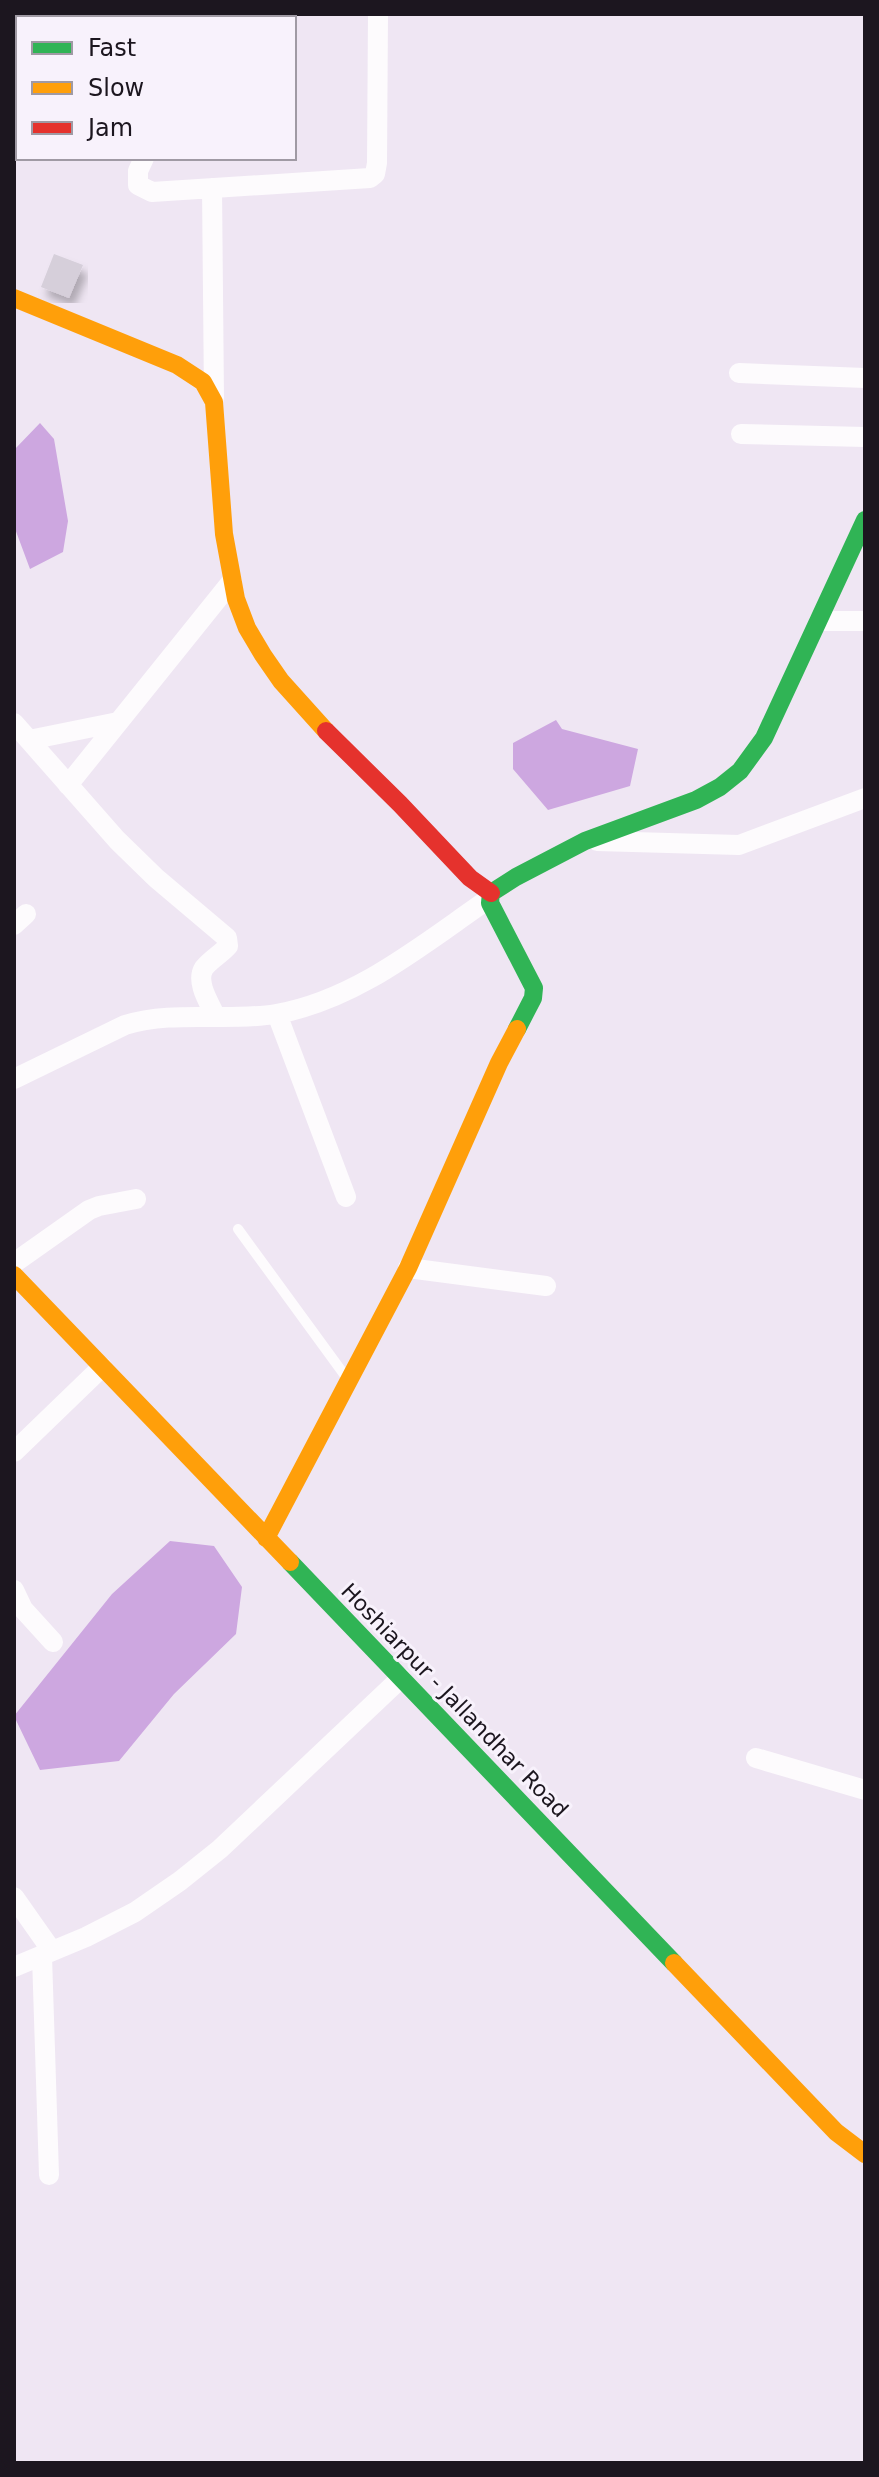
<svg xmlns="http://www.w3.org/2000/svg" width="879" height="2477" font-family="'DejaVu Sans',sans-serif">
	<defs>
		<filter id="shadow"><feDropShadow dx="5" dy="9" stdDeviation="4" flood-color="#0004"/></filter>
	</defs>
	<rect width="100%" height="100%" fill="#efe6f3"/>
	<path fill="#cda7e0" d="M40 423 54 439 68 521 63 552 30 569 14 526V450Z
		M556 720 562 729 638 749 630 786 548 810 513 769V743Z
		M170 1541 214 1546 242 1587 236 1634 174 1694 119 1761 40 1770 14 1716 112 1594Z"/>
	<path fill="#d6cfda" filter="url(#shadow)" d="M54 254 83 265 69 298 41 287Z"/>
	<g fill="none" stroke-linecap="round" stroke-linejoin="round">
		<path stroke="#fdfbfd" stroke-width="10" d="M238 1229 346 1377"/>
		<path stroke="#fdfbfd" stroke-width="20" d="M208 18 210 14
			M144 158 138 171V185L152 192 370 178 375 174 377 163 378 14
			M212 188 214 398
			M739 373 865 378
			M741 434 865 437
			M819 621H865
			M14 723 117 840 156 878 227 938 228 946C221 954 210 960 204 968 195 982 210 1004 216 1017
			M29 740 118 722
			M68 785 232 581
			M597 841 739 845 865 798
			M14 925 26 914
			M277 1014 346 1197
			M14 1079 125 1025C174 1010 226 1022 276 1014 357 1000 424 943 490 898
			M14 1263 89 1210 99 1206 136 1199
			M408 1268 546 1286
			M14 1452 102 1367
			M14 1590 23 1609 53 1642
			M756 1758 865 1790
			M14 1897 52 1951
			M42 1956 49 2175
			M14 1967 86 1937 135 1912 180 1881 220 1849 401 1678"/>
		<path stroke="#30b455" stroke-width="18" d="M517 1029 533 998 534 988 490 903 491 893 516 877 585 841 696 800 720 787 740 771 764 738 865 520
			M290 1562 674 1963"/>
		<path stroke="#ff9f0a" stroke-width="18" d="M14 298 177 365 203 382 214 402 224 534 236 599 247 628 263 655 281 681 326 731
			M14 1275 290 1562
			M266 1538 408 1268 499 1063 517 1029
			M674 1963 836 2132 865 2154"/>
		<path stroke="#e5322d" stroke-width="18" d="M326 731 400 804 470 878 491 893"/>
	</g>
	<g text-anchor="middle" stroke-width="6" stroke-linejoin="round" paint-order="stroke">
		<g font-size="22" fill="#1c161f" stroke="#f8f2fc">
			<text transform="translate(455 1700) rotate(46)" y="8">Hoshiarpur - Jallandhar Road</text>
		</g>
	</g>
	<rect width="879" height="2477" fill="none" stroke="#1c161f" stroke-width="32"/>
	<rect x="16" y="16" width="280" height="144" fill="#f8f2fc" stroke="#a09aa4" stroke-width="2"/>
	<rect x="32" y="42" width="40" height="12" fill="#30b455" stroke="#a09aa4" stroke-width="2"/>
	<text x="88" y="56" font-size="24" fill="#1c161f">Fast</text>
	<rect x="32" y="82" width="40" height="12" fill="#ff9f0a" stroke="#a09aa4" stroke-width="2"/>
	<text x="88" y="96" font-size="24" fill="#1c161f">Slow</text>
	<rect x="32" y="122" width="40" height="12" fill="#e5322d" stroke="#a09aa4" stroke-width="2"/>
	<text x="88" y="136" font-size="24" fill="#1c161f">Jam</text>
</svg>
